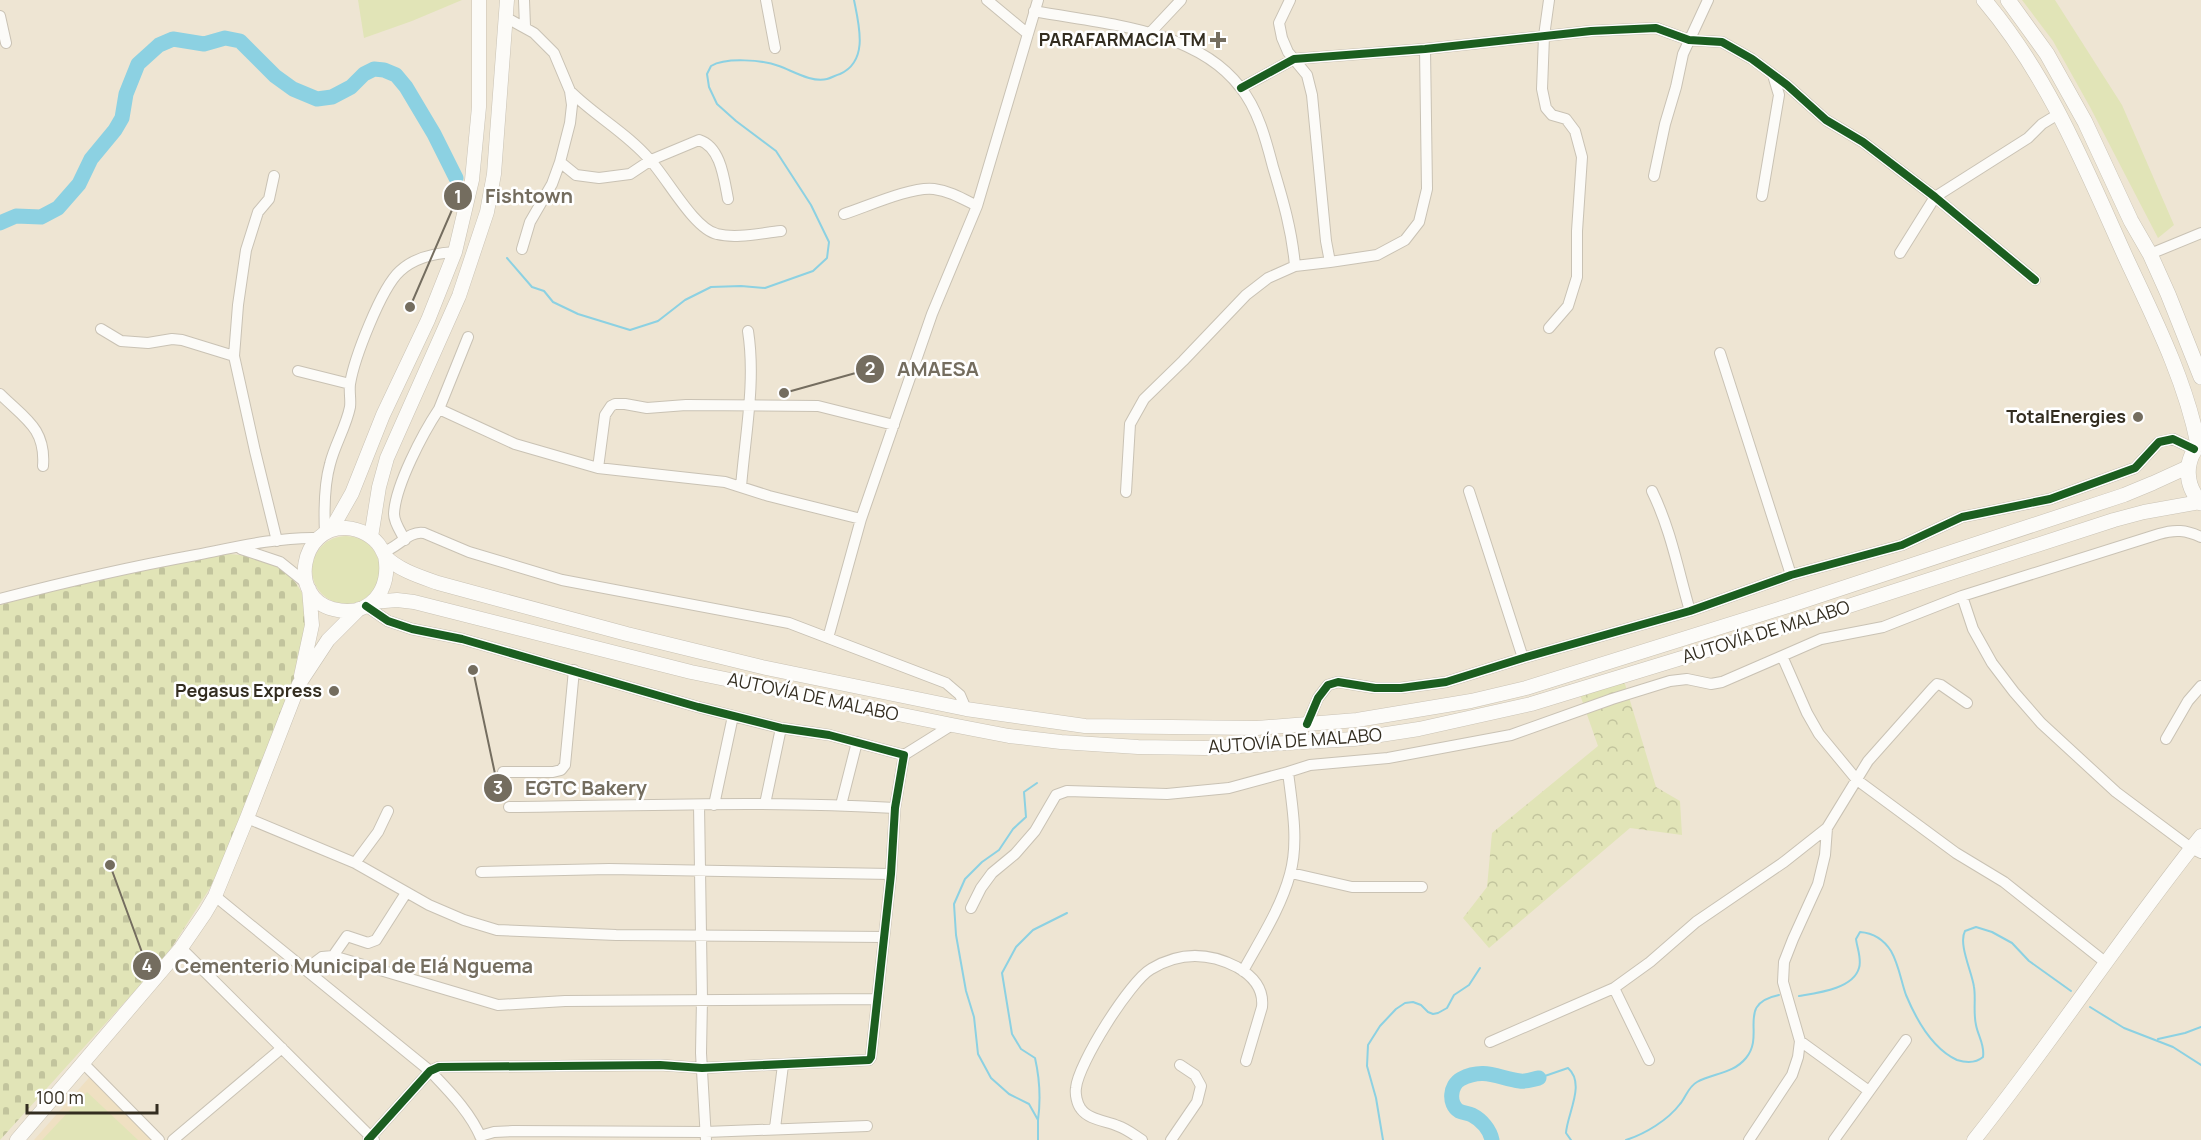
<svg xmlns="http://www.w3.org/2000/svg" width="2201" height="1140" font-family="Manrope,sans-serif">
	<defs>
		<pattern id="forest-crowns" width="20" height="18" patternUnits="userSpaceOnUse" patternTransform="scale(1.5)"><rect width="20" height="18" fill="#e1e4b7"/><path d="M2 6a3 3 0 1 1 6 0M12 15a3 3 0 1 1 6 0" fill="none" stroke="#c2c49d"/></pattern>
		<pattern id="cemetery-stones" width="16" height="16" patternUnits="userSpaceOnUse" patternTransform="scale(1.5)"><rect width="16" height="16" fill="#e1e4b7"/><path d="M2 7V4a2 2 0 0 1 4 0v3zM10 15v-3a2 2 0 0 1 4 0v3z" fill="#c2c49d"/></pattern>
	</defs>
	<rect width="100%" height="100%" fill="#eee5d3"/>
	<path fill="#efe0c2" d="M95 1071 161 1140H34Z"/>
	<path fill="#e1e4b7" d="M358 0H462L412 21 364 38Z
		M2022 0H2055L2122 105 2174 225 2158 238 2090 107 2053 41Z
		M312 570a34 34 0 1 1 68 0a34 34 0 1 1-68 0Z
		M87 1092 138 1140H42Z"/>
	<path fill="url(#forest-crowns)" d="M1622 674 1656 787 1680 801 1682 835 1630 828 1489 948 1463 918 1487 887 1492 833 1598 746 1577 686Z"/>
	<path fill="url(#cemetery-stones)" d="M228 554C266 556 301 571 308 612 310 623 308 635 308 645L232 841 210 888 172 947 152 972 0 1140V605L84 582Z"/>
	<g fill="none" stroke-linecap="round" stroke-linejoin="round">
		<path stroke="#8cd1e2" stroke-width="2" d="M507 258 532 287 544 291 553 302 578 314 630 330 658 321 685 300 711 287 741 286 765 288 813 271 827 258 829 242 811 205 776 151 736 121 717 104 709 87 707 74 711 66C726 57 763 60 779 66 793 71 812 83 827 79 831 78 836 75 840 74 869 61 859 25 854 0
			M1037 783 1024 792 1026 817 1013 829 999 850 982 862 965 879 954 904 956 935 966 991 974 1017 978 1054 991 1078 1009 1094 1029 1104 1038 1120V1140
			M1799 996C1817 993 1853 989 1859 968 1862 959 1857 948 1856 939L1860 932C1873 933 1884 940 1891 951 1899 965 1901 981 1906 995 1916 1019 1933 1049 1957 1060 1967 1063 1976 1063 1983 1057 1985 1045 1978 1036 1976 1025 1973 1012 1976 999 1974 987 1972 972 1958 944 1965 931L1976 927 1992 932 2012 943 2029 961 2071 991
			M2090 1007 2124 1028 2173 1047 2201 1065
			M2158 1039 2185 1033 2201 1027
			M1539 1078 1568 1068C1586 1084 1567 1114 1566 1133L1571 1140
			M1038 1120C1041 1098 1040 1080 1035 1058L1021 1049 1012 1034 1002 973 1016 947 1033 930 1067 913
			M1383 1140 1376 1098 1367 1066 1368 1045 1380 1026 1396 1009 1405 1003 1413 1002 1421 1005 1428 1012 1433 1014 1438 1013 1447 1008 1454 995 1469 985 1480 968
			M1626 1140C1645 1134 1668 1120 1680 1104 1686 1097 1688 1087 1697 1082 1713 1073 1733 1074 1746 1058 1766 1034 1735 1004 1779 995"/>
		<path stroke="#8cd1e2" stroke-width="15" d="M0 223 16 216 41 217 58 208 79 184 91 159 115 130 122 118 126 94 138 64 159 45 173 39 204 44 225 38 240 41 275 76 293 89 317 99 332 97 351 87 364 74 374 69 384 70 396 75 406 87 434 134 456 178
			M1492 1140C1490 1130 1482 1120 1472 1115 1468 1113 1463 1113 1459 1111 1448 1104 1450 1085 1461 1079 1484 1067 1498 1078 1520 1081 1526 1082 1533 1079 1539 1078"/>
		<g stroke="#c9c2b4" stroke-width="12">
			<path id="minor" d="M524 0 525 26
				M766 0 775 48
				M987 0 1028 34
				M1034 11C1102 24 1195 28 1240 87 1258 109 1266 140 1273 167 1283 200 1292 231 1295 266
				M0 16 6 43
				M507 18 534 33 554 53 570 91 572 105 570 123 560 162 552 184 530 222 522 249
				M1150 33 1181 0
				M1241 88 1294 59 1425 49 1591 31 1656 28 1689 40 1722 42 1752 59 1787 85 1826 120 1863 142 1935 197 2035 280
				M570 91C595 116 627 133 650 160 667 178 694 229 717 234 736 239 761 233 781 231
				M560 162 576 175 599 178 630 174 651 160 699 140C721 147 724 179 728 199
				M274 176 269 199 258 212 246 250 238 305 234 356 255 451 277 541
				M1654 176 1665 124 1676 87 1683 54 1708 0
				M1762 196 1779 95 1773 75
				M844 214C866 207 912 186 934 189 950 191 963 199 977 206
				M1900 253 1935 197 2028 138 2042 124 2060 113
				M2150 254 2201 233
				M1330 262 1377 255 1405 240 1419 222 1427 189 1425 49
				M1549 328 1568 306 1577 277V231L1582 157 1575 131 1566 119 1552 115 1546 108 1542 89 1544 36 1549 0
				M101 329 121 341 148 343 172 339 182 340 234 356
				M1720 353 1791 575
				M298 371 350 384
				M0 394C24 418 46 428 43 466
				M439 409 468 337
				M598 468 605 415 611 406 615 404H625L647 408 686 405 818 406 894 425
				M741 487C745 436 756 382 748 331
				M1469 491 1523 658
				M1652 491C1671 530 1678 570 1690 611
				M1126 492 1130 424 1144 399 1183 361 1246 295 1268 278 1295 266 1330 262 1326 241 1312 95 1307 75 1288 52 1282 38 1279 23 1290 0
				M325 533C324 511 324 485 330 464 335 444 346 427 350 407 351 400 349 392 350 384 354 359 381 288 400 271 415 257 436 253 455 252
				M405 540C401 532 394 523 394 514 395 486 423 433 439 409L515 444 598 468 725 482 769 496 861 519
				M241 549 280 562 305 582
				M383 552C398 548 409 530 424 533L469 552 562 580 789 623 946 683 960 695 966 709
				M1962 596 1973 629 1992 663 2014 692 2041 723 2116 792 2191 848 2201 853
				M0 599C65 582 130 567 196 555 236 547 277 537 318 538
				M366 606 388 621 412 629 462 639 698 707 781 728 829 735 904 755 895 808 891 874 871 1057 869 1060 702 1068 660 1065 439 1067 430 1071 368 1140
				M828 638 861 519 932 314 977 206 1038 0
				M1307 724 1318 698 1328 685 1338 682 1375 688H1401L1446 682 1523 658 1690 611 1791 575 1902 545 1962 517 2050 499 2135 468 2159 442 2173 439 2194 449
				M2166 739 2188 701 2201 686
				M904 755 952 725
				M503 772H553L561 770 565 765 574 670
				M765 804 781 728
				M699 805 702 999 701 1053 706 1140
				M714 805 733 716
				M841 805 857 742
				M509 807C638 806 766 800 895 808
				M247 818 355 863 429 905 464 920 497 930 616 935 884 937
				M355 863 378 832 388 811
				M481 872 609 869 891 874
				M1291 873 1352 887H1422
				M215 896 430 1071C450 1092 471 1113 482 1140
				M971 908 981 888 992 873 1015 854 1035 831 1056 795 1067 791 1167 794 1229 788 1288 772
				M181 948 374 1140
				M333 956 347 936 368 943 376 940 406 893
				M2105 962 2004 882 1956 853 1857 780 1819 734 1807 713 1782 656 1821 639 1883 627 1962 596 2159 534C2175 529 2186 530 2201 537
				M306 969 322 957 333 956 498 1005 565 1001 876 999
				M1243 971C1260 940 1281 908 1290 874 1299 842 1292 805 1288 772L1310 765 1388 758 1511 735 1612 699 1670 681 1687 679 1711 684 1722 682 1782 656
				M1614 988 1649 1060
				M1800 1041 1869 1091
				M1490 1042 1614 988 1650 962 1696 922 1784 862 1827 828
				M84 1064 159 1140
				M775 1128 783 1065
				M480 1136 494 1132 513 1131 705 1132 867 1126
				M173 1140 282 1048
				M1142 1140C1134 1135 1127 1129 1118 1126 1107 1121 1089 1120 1081 1109 1077 1104 1075 1094 1076 1088 1078 1064 1130 981 1151 969 1179 952 1208 952 1237 967 1253 976 1264 988 1262 1007L1246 1061
				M1171 1140 1197 1102 1201 1086 1195 1075 1180 1065
				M1749 1140 1792 1075 1798 1057 1800 1041 1783 982 1784 962 1793 939 1818 884 1825 855 1827 828 1868 761 1932 689 1937 684 1941 685 1967 703
				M1834 1140 1906 1040"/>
		</g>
		<g stroke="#c9c2b4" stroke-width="15">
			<path id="major" d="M331 530 352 493 383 415 428 320 455 252 472 180 479 107V0
				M371 537 379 487 387 458 459 296 487 212 494 174 507 0
				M385 556C392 589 370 619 333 609 288 598 300 526 346 528 360 529 374 536 381 548 382 550 384 554 385 556 398 570 421 577 438 583L627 634 762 667 966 709 1085 726 1257 728 1357 720 1471 701 1526 688 1788 606 2124 495 2153 483 2188 467
				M372 602 397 600 414 602 691 672 952 725 1009 736 1061 742 1138 747 1205 748 1354 739 1419 729 1531 704 1793 624 2114 520 2144 512 2200 502
				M301 676 312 625 309 589
				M17 1140 181 948 205 913 215 896 247 818 299 684 328 640 359 609
				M1974 1140C2053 1041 2122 935 2201 836"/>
		</g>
		<g stroke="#c9c2b4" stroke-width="16">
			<path id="highway" d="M1984 0C2049 77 2085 167 2126 258 2154 318 2185 379 2198 444
				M2008 0 2047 54 2085 122 2131 221 2150 254 2168 294 2201 377
				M2201 442C2184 460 2184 484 2201 503"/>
		</g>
		<use href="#minor" stroke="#fcfbf8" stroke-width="10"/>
		<use href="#major" stroke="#fcfbf8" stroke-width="14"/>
		<use href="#highway" stroke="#fcfbf8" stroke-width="15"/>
		<g stroke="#fff" stroke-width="11">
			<path id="cycleway" d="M1241 88 1294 59 1425 49 1591 31 1656 28 1689 40 1722 42 1752 59 1787 85 1826 120 1863 142 1935 197 2035 280
				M366 606 388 621 412 629 462 639 698 707 781 728 829 735 904 755 895 808 891 874 871 1057 869 1060 702 1068 660 1065 439 1067 430 1071 368 1140
				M1307 724 1318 698 1328 685 1338 682 1375 688H1401L1446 682 1523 658 1690 611 1791 575 1902 545 1962 517 2050 499 2135 468 2159 442 2173 439 2194 449"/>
		</g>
		<use href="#cycleway" stroke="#1b5e20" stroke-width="8"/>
	</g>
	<g fill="#746d5f" stroke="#fff" stroke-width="2">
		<path d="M1215 31h6v6h6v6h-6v6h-6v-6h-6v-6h6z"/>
		<circle cx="2138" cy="417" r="6"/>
		<circle cx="334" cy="691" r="6"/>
	</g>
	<g text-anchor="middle" stroke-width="5" stroke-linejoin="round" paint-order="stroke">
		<g font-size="18" font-weight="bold" fill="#332d20" stroke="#fff" text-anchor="end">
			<text x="1206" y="46">PARAFARMACIA TM</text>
			<text x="2126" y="423">TotalEnergies</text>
			<text x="322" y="697">Pegasus Express</text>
		</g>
		<g font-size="18" fill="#332d20" stroke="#fff">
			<text transform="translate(1766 632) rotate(-17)" y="6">AUTOVÍA DE MALABO</text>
			<text transform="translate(813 697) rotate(12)" y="6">AUTOVÍA DE MALABO</text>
			<text transform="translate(1295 741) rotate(-4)" y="6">AUTOVÍA DE MALABO</text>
		</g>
	</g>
	<path fill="none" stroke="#746d5f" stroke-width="2" d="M410 307L458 196M784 393L870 369M473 670L498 788M110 865L147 966"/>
	<g fill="#746d5f" stroke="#fff" stroke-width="2">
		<circle cx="410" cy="307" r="6"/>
		<circle cx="784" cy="393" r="6"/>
		<circle cx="473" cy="670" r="6"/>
		<circle cx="110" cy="865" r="6"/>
		<circle cx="458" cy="196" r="15"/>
		<circle cx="870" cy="369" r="15"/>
		<circle cx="498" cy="788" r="15"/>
		<circle cx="147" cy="966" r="15"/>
	</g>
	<g font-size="18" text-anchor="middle" font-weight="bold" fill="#fff">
		<text x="458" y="203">1</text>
		<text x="870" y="375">2</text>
		<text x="498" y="794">3</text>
		<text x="147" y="972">4</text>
	</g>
	<g font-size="20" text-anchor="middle" font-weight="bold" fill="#746d5f" stroke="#fff" stroke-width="5" stroke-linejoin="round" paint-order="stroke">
		<text x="529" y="203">Fishtown</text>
		<text x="938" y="376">AMAESA</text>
		<text x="586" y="795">EGTC Bakery</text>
		<text x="354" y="973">Cementerio Municipal de Elá Nguema</text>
	</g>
	<path d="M27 1104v9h130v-9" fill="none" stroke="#332d20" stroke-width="3"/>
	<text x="36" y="1104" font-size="18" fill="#332d20" stroke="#ffffff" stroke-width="4.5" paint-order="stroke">100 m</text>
</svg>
